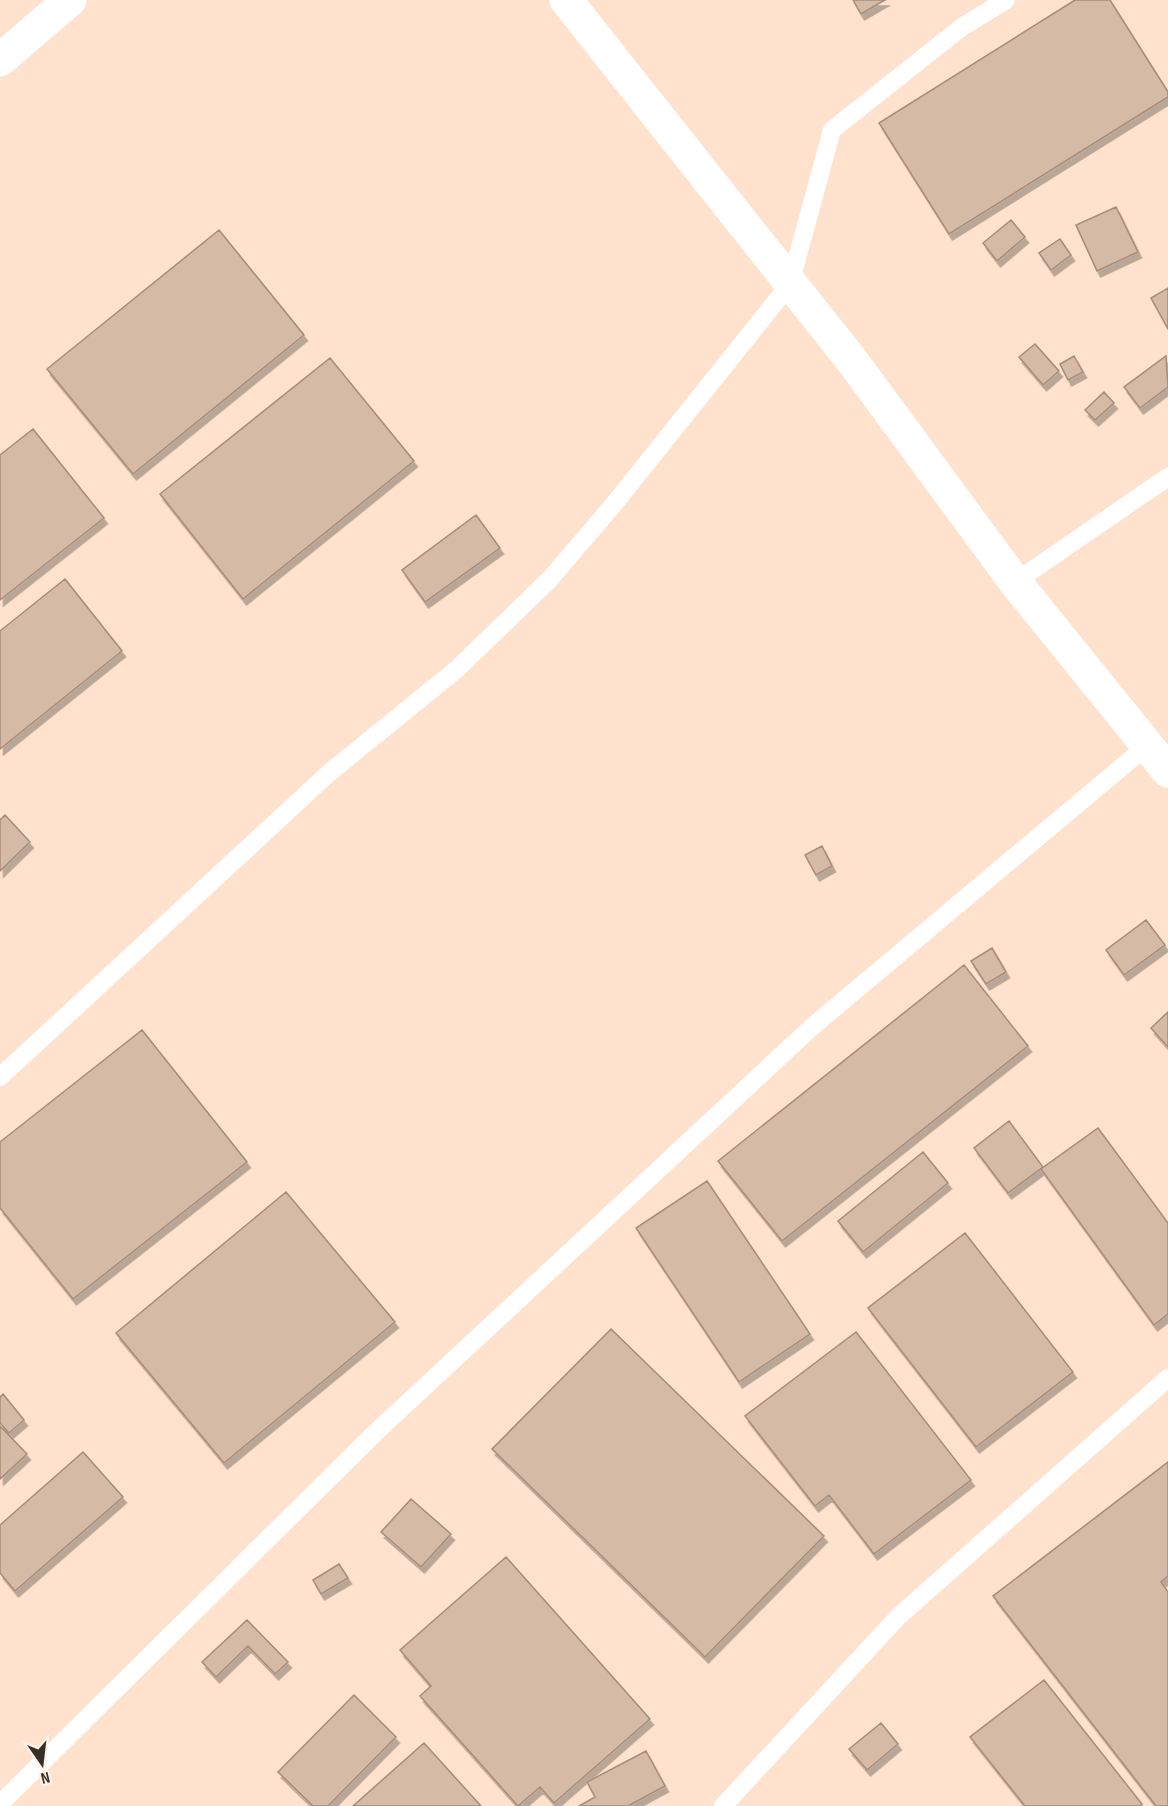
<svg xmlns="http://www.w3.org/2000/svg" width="1168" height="1806" font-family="'Sofia Sans Condensed',sans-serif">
	<defs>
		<filter id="shadow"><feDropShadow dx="3.5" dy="6" stdDeviation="0" flood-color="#0004"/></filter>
	</defs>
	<rect width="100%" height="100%" fill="#fee2cd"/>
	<path fill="#d5baa6" stroke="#a68c7a" stroke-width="1.5" filter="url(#shadow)" d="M853 0H885L861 14Z
		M1075 0H1110L1168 92V97L949 234 879 123Z
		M1116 207 1138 252 1097 271 1076 225Z
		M1011 220 1025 237 997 261 983 243Z
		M219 230 304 335 133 474 47 369Z
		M1060 239 1071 255 1051 270 1039 253Z
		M1168 288V329L1151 298Z
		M1035 344 1059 371 1043 385 1019 357Z
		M1074 356 1083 372 1068 380 1060 364Z
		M1166 356 1168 387 1140 408 1124 387Z
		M330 358 414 461 243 599 160 494Z
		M1104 392 1114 403 1095 420 1085 410Z
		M33 429 104 518 0 600V455Z
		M476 515 500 548 425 602 402 570Z
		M65 579 122 651 0 749V631Z
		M5 815 30 842 0 871V820Z
		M822 846 832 866 816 875 805 855Z
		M1146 920 1165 945 1124 975 1106 950Z
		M992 948 1006 972 986 984 971 961Z
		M964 965 1028 1046 782 1241 718 1161Z
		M1168 1012V1047L1151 1028Z
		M142 1030 247 1162 73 1299 0 1208V1142Z
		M1009 1121 1043 1167 1008 1193 974 1148Z
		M1098 1128 1168 1223V1314L1154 1325 1041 1169Z
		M923 1152 948 1183 863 1252 838 1221Z
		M707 1181 810 1334 739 1382 636 1228Z
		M286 1192 395 1322 224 1463 116 1333Z
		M965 1233 1073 1372 976 1447 868 1308Z
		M611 1329 824 1536 705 1657 492 1449Z
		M856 1332 971 1480 874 1554 829 1495 815 1506 745 1416Z
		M3 1394 24 1420 9 1433 0 1423V1397Z
		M0 1426 27 1454 0 1479Z
		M83 1452 123 1497 15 1591 0 1573V1525Z
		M1168 1462V1576L1161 1582 1168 1592V1806H1156L993 1596Z
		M411 1499 451 1534 421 1567 381 1532Z
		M506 1557 650 1719 554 1803 540 1787 518 1806 420 1696 431 1686 400 1650Z
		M339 1564 348 1578 321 1594 313 1580Z
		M247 1620 288 1662 275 1674 248 1646 216 1677 202 1662Z
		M1044 1680 1142 1804 1139 1806H1025L970 1737Z
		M354 1695 396 1737 328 1806H313L278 1772Z
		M881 1723 898 1744 867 1770 849 1749Z
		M424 1743 481 1806H353Z
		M646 1751 665 1786 628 1806H579L595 1797 587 1782Z"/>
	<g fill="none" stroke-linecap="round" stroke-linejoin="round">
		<path stroke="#fff" stroke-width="18" d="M1015 582 1168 477
			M0 1077 329 773 457 669 550 579 614 504 790 284 832 130 962 27 1006 0
			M0 1804 375 1433 813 1026 1148 745
			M723 1806 899 1616 1168 1378"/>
		<path stroke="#fff" stroke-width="33" d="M566 0 853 362 1015 582 1168 771
			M0 60 70 0"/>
	</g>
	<g transform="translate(42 1764) rotate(166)" stroke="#fef2ea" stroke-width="4.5" paint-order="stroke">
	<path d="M0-4.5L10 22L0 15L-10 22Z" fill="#382e26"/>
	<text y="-9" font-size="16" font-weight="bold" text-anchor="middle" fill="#382e26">N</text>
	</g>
</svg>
